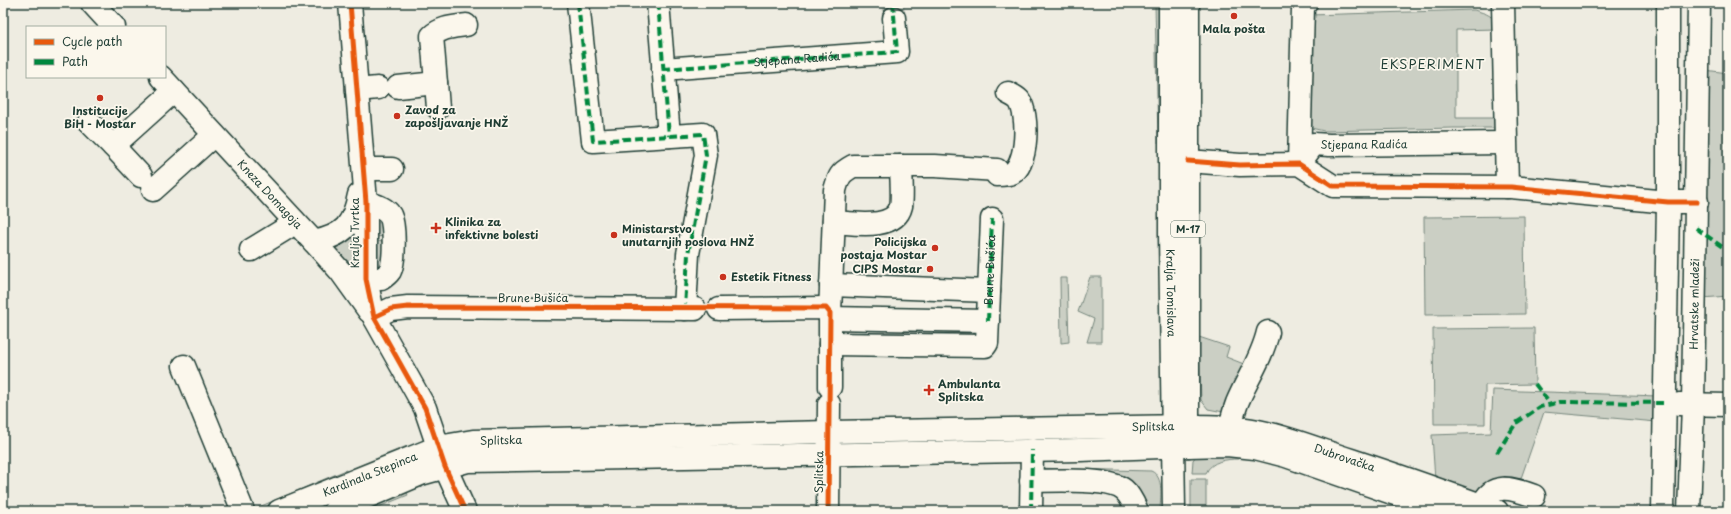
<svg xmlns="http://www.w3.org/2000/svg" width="1731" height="514" font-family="'Playpen Sans',sans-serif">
	<rect width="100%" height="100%" fill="#eeece1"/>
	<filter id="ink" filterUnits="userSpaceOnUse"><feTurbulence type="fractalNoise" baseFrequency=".025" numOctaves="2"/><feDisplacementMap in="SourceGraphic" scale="8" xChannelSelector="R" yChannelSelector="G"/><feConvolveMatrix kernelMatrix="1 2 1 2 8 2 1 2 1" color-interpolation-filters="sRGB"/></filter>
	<g filter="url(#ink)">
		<path fill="#cbcfc4" stroke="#75867c" d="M1155 3H1166L1165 142 1158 143Z
			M1474 10C1487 14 1495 15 1497 29L1456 30V118H1497V128H1453L1324 131 1311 128 1309 125 1310 15Z
			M1705 70 1728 73V296L1702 298Z
			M374 210 390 236 373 237Z
			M1524 216 1525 314 1425 315 1424 217Z
			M346 232 355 240 359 267 335 254 327 243Z
			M375 241 389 242 378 276Z
			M1090 277H1101V342H1087L1094 319 1078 312Z
			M1060 278H1067L1069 342 1061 343Z
			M1534 328 1535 384 1485 385V424H1434L1433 329Z
			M1196 336 1229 347 1226 357 1254 368 1234 414 1208 409 1201 400 1199 340Z
			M1493 390 1657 396V422L1544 412 1519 484 1479 495 1435 480 1432 435 1491 433Z
			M407 446 410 453 355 475 353 468Z
			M1239 450 1238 459C1227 459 1211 461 1206 473H1192L1193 460 1199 452Z
			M1034 468 1151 471C1165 477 1160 498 1160 511H1138L1135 499 1034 478Z
			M346 470 349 478 267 511H252V510Z
			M1191 479H1206V511H1191Z
			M405 488 408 495 369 511H350Z"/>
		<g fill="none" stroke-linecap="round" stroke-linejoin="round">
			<path stroke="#c5c9be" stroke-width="22" stroke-dasharray="22 11" stroke-linecap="butt" d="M893 3 894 18"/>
			<g stroke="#1f3d34" stroke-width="25">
				<g id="minor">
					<path d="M92 3 114 27"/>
					<path d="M350 3 366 202V279L374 317 425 408 445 467 465 511"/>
					<path d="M578 3 593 141 703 134 706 155 688 254 685 309"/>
					<path d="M658 3 669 136"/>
					<path id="s1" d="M1306 3 1303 7 1299 164 1314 144 1329 145 1505 143"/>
					<path d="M1503 3 1507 187"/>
					<path d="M663 69 897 52 894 18"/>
					<path id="s2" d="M161 77 314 242 341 272 369 311"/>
					<path d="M436 83 438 108"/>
					<path d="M398 87 436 83 432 36C442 27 453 27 466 25"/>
					<path d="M357 90 378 88"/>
					<path d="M89 122 113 146"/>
					<path d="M1188 161 1240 165 1299 164 1333 186 1511 187 1668 202H1697"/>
					<path d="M364 169H392"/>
					<path d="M997 175C1001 175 1008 175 1012 173 1028 164 1029 114 1019 100 1016 97 1012 95 1008 93"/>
					<path d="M141 176 113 146 174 91"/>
					<path d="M153 190 214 135"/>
					<path d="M834 222C853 223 895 231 901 206 903 197 901 176 901 166"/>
					<path d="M314 242C345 235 353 225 359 195"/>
					<path d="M251 250 287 228 294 221"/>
					<path d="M351 275 366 279H381C384 277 388 274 390 271 395 261 395 225 390 215 385 207 374 205 366 202"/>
					<path d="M831 285 989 291"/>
					<path d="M719 309 826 308 830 313V387"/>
					<path d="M830 313 835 190C839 176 840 173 853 166H935L997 170"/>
					<path d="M374 317 391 309 408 307 695 309"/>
					<path d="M830 318 988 321"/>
					<path d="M830 344 985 346 987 343 992 219"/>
					<path d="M184 366 243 511"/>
					<path d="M1679 404 1728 405"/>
					<path id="s3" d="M1188 426C1212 426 1235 426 1258 431 1289 437 1320 450 1351 460 1400 476 1448 493 1497 511"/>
					<path d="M1230 427C1232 419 1234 411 1237 403 1247 379 1262 358 1268 332"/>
					<path d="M1188 446 1227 445 1255 448 1286 456 1444 511"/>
					<path d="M1031 481C1052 481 1108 477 1124 490 1130 495 1134 504 1137 511"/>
					<path d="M1482 506C1492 480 1514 489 1534 496"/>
					<path d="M828 511 829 404"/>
					<path d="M1031 511 1032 450"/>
					<path d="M1663 511 1668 202V3"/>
					<path id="s4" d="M1689 511 1693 405 1699 3"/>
				</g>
			</g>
			<g stroke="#1f3d34" stroke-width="25">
				<g id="major">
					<path id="s5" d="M1170 3V234L1174 511"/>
					<path d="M1188 422V3"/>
					<path id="s6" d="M279 511 438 447 473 441 829 432 1188 426"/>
					<path d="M334 511 421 474 468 461 1080 450 1188 446"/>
				</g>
			</g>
			<use href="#minor" stroke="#fbf7ec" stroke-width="22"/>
			<use href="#major" stroke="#fbf7ec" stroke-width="22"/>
			<g stroke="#00873e" stroke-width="4" stroke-dasharray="8 4" stroke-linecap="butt">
				<path d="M578 3 593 141 703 134 706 155 688 254 685 309"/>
				<path d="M658 3 669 136"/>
				<path id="s7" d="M663 69 897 52 893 3"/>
				<path d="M1696 228 1728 251"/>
				<path id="s8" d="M988 321 992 219"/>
				<path d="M1535 384 1550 404"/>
				<path d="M1497 453 1516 423 1540 407 1560 402 1665 403"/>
				<path d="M1031 511 1032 450"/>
			</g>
			<g stroke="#fbf7ec" stroke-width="8">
				<path id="cycleway" d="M350 3 366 202V279L374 317 425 408 445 467 465 511
					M1188 161 1240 165 1299 164 1333 186 1511 187 1668 202H1697
					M374 317 391 309 408 307 826 308 830 313 828 511"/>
			</g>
			<use href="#cycleway" stroke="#e8590c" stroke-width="5"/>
		</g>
	</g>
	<g fill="#c8321e" stroke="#fbf7ec" stroke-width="1.5">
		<circle cx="1234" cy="16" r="4"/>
		<circle cx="100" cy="98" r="4"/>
		<circle cx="397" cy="116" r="4"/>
		<path d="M434 222h4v4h4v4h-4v4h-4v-4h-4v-4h4z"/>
		<circle cx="614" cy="235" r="4"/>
		<circle cx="935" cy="248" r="4"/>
		<circle cx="930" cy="269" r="4"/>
		<circle cx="723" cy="277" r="4"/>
		<path d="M927 384h4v4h4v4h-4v4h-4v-4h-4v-4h4z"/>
	</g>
	<g text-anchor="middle" stroke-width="3.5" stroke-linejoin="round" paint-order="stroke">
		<rect fill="#fbf7ec" stroke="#61756b" stroke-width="1" x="1171" y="221" width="34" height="16" rx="3"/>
		<g font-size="10" font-weight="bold" fill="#1f3d34">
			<text x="1188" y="233">M-17</text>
		</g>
		<g font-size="11" font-weight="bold" fill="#1f3d34" stroke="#fbf7ec" text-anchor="start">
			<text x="1234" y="33" text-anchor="middle">Mala pošta</text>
			<text x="405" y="114">Zavod za<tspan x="405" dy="13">zapošljavanje HNŽ</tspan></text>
			<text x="100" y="115" text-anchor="middle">Institucije<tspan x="100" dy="13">BiH - Mostar</tspan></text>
			<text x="445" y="226">Klinika za<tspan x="445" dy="13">infektivne bolesti</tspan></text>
			<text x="622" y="233">Ministarstvo<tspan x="622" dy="13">unutarnjih poslova HNŽ</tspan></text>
			<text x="927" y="246" text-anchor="end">Policijska<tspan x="927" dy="13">postaja Mostar</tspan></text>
			<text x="922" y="273" text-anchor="end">CIPS Mostar</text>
			<text x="731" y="281">Estetik Fitness</text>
			<text x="938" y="388">Ambulanta<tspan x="938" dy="13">Splitska</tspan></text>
		</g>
		<g font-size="11" fill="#1f3d34" stroke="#fbf7ec">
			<text dy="4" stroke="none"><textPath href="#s7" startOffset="134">Stjepana Radića</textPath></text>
			<text dy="4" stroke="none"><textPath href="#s1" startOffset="237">Stjepana Radića</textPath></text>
			<text dy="4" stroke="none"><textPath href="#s2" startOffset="160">Kneza Domagoja</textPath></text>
			<text transform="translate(355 233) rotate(-90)" y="4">Kralja Tvrtka</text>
			<text dy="4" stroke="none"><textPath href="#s8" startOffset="51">Brune Bušića</textPath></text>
			<text dy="4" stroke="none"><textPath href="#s5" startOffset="290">Kralja Tomislava</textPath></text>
			<text x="533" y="302">Brune Bušića</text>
			<text dy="4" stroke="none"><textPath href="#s4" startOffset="207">Hrvatske mladeži</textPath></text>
			<text dy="4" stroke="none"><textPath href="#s6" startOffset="887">Splitska</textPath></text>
			<text dy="4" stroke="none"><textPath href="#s6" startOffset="235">Splitska</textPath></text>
			<text dy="4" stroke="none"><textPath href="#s3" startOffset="161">Dubrovačka</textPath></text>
			<text transform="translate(819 472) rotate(-89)" y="4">Splitska</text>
			<text dy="4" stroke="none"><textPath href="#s6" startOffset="98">Kardinala Stepinca</textPath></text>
		</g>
		<g font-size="13" letter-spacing="1" fill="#1f3d34" stroke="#fbf7ec">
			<text x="1433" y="69">EKSPERIMENT</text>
		</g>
	</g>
	<rect width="1731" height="514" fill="none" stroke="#fbf7ec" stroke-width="16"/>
	<rect x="8" y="8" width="1715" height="498" fill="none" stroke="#1f3d34" stroke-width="1.5" filter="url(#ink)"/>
	<rect x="26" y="26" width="140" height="52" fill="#fbf7ec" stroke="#a3ada2"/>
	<rect x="34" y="39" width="20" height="6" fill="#e8590c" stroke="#a3ada2"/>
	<text x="62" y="46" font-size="12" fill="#1f3d34">Cycle path</text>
	<rect x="34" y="59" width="20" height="6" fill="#00873e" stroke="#a3ada2"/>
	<text x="62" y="66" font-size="12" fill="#1f3d34">Path</text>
</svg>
